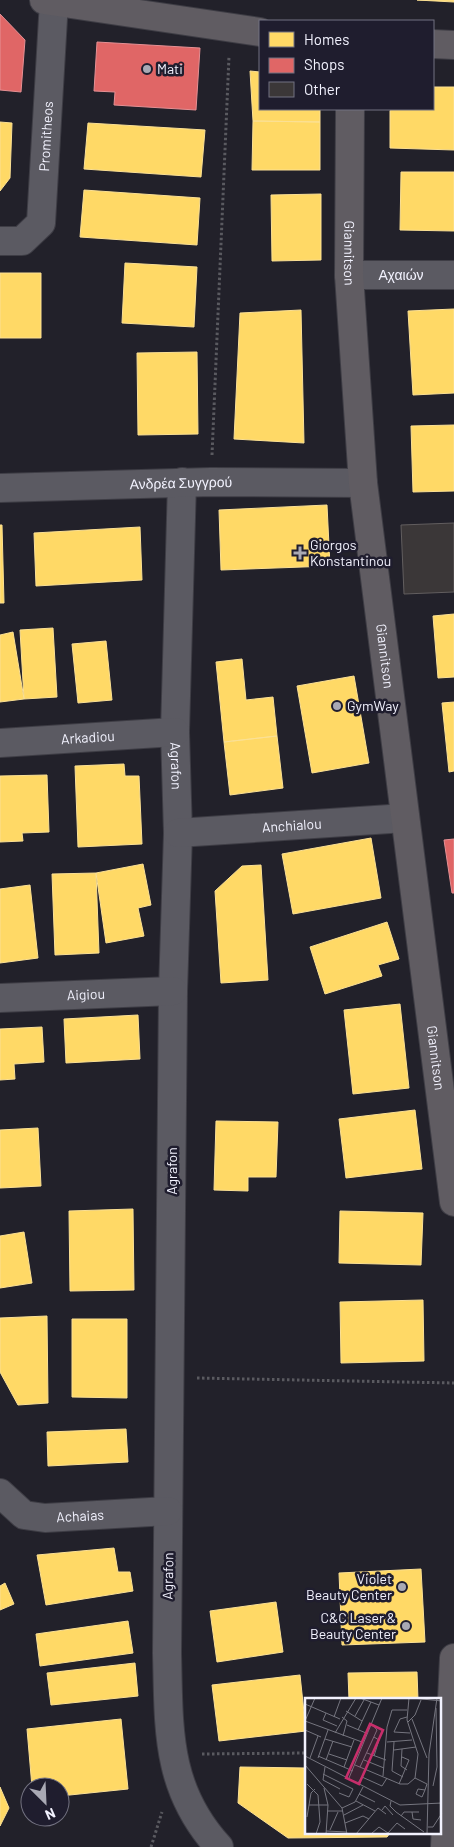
<svg xmlns="http://www.w3.org/2000/svg" width="454" height="1847" font-family="Barlow,sans-serif">
	<rect width="100%" height="100%" fill="#22212a"/>
	<path fill="#ffd966" stroke="#fbe094" d="M417 0H454V2Z
		M250 71 260 72V109H320V122L253 121Z
		M433 87H454V150L390 148V111L391 109H433Z
		M253 121 320 122V170H252Z
		M0 122 12 123 10 178 0 191Z
		M88 123 205 130 201 177 84 169Z
		M401 172H454V231L400 230Z
		M84 190 200 198 197 245 80 237Z
		M321 194V260L272 261 271 195Z
		M125 263 197 267 194 327 122 323Z
		M0 273H41V338H0Z
		M454 309V393L413 395 408 311Z
		M301 310 304 443 234 439 240 313Z
		M197 352 198 434 138 435 137 353Z
		M454 425V491L413 492 411 426Z
		M327 505 330 566 221 570 219 510Z
		M0 525H2L4 603H0Z
		M140 527 142 580 36 586 34 533Z
		M454 614V677L438 678 433 616Z
		M53 628 57 697 24 699 20 630Z
		M13 632 24 699 0 702V635Z
		M106 641 112 700 78 703 72 644Z
		M242 659 246 700 273 697 277 736 224 742 216 662Z
		M354 676 369 763 312 773 297 686Z
		M454 702V771L449 772 442 703Z
		M277 736 283 788 230 795 224 742Z
		M124 764 125 776H139L142 844 78 847 75 766Z
		M47 775 49 832 22 833 23 841 0 842V776Z
		M371 838 381 898 293 914 282 854Z
		M143 864 151 905 138 908 144 936 106 943 96 873Z
		M261 865 268 980 221 983 215 891 242 866Z
		M96 873 99 953 55 955 52 874Z
		M30 885 38 958 0 963V889Z
		M387 922 399 959 378 965 382 976 325 994 310 947Z
		M400 1004 409 1088 353 1094 344 1010Z
		M138 1015 140 1059 66 1063 64 1019Z
		M42 1027 44 1062 14 1064 15 1079 0 1080V1029Z
		M415 1110 422 1169 346 1178 339 1119Z
		M216 1121 278 1122 276 1177H248V1191L214 1190Z
		M38 1128 41 1186 0 1188V1130Z
		M133 1209 134 1290 70 1291 69 1211Z
		M340 1211 423 1213 421 1265 339 1263Z
		M24 1232 32 1283 0 1288V1236Z
		M423 1300 424 1361 341 1363 340 1302Z
		M47 1316 48 1403 18 1405 0 1372V1318Z
		M72 1319H127V1398L72 1397Z
		M126 1429 128 1462 48 1466 47 1432Z
		M114 1548 118 1572H130L133 1591 46 1605 37 1555Z
		M421 1569 425 1642 342 1645 339 1573Z
		M5 1583 14 1604 0 1610V1586Z
		M276 1602 283 1652 217 1662 210 1611Z
		M128 1621 133 1653 40 1666 36 1634Z
		M135 1663 138 1696 51 1705 47 1673Z
		M417 1672 418 1700H349L348 1673Z
		M300 1675 306 1731 219 1741 212 1685Z
		M121 1719 128 1789 60 1796V1787H32L27 1729Z
		M240 1767 306 1768V1833H390L387 1837 288 1838 238 1803Z
		M0 1787 9 1808 0 1826Z"/>
	<path fill="#e06666" stroke="#e59094" d="M0 14 25 40 21 92 0 90Z
		M97 42 200 48 196 110 114 105 115 92 94 91Z
		M454 839V893H452L444 840Z"/>
	<path fill="#3b3738" stroke="#625e5f" d="M454 523V592L404 594 401 525Z"/>
	<g fill="none" stroke-linecap="round" stroke-linejoin="round">
		<g stroke="#3e3d45" stroke-width="30">
			<g id="street">
				<path id="s1" d="M0 241H22L41 223 54 1"/>
				<path id="s2" d="M349 275H454"/>
				<path id="s3" d="M182 482 175 732 178 833 173 991 167 1653C169 1728 165 1788 219 1847"/>
				<path id="s4" d="M0 488 211 482 363 483"/>
				<path id="s5" d="M0 743 175 732"/>
				<path id="s6" d="M178 833 405 818"/>
				<path id="s7" d="M0 998 173 991"/>
				<path id="s8" d="M0 1493 24 1515 45 1518 168 1511"/>
			</g>
		</g>
		<g stroke="#3e3d45" stroke-width="30">
			<g id="secondary">
				<path d="M44 0 260 32"/>
				<path d="M433 44 454 45"/>
				<path id="s9" d="M350 109 349 275 363 483 454 1202"/>
				<path d="M445 1847 454 1658"/>
			</g>
		</g>
		<path stroke="#5a5a60" stroke-width="3" stroke-dasharray="2.5 2.5" stroke-linecap="butt" d="M212 455 229 56
			M197 1378 454 1383
			M202 1754 306 1753
			M151 1847 162 1812"/>
		<use href="#street" stroke="#5b5a62" stroke-width="28"/>
		<use href="#secondary" stroke="#605c62" stroke-width="28"/>
	</g>
	<g fill="#a9a9b4" stroke="#1f1d2e" stroke-width="2">
		<circle cx="147" cy="69" r="5"/>
		<path d="M297.5 545.5h5v5h5v5h-5v5h-5v-5h-5v-5h5z"/>
		<circle cx="337" cy="706" r="5"/>
		<circle cx="402" cy="1587" r="5"/>
		<circle cx="406" cy="1626" r="5"/>
	</g>
	<g text-anchor="middle" stroke-width="5" stroke-linejoin="round" paint-order="stroke">
		<g font-size="14" fill="#f2f2fe" stroke="#1f1d2e" text-anchor="start">
			<text x="157" y="74">Mati</text>
			<text x="310" y="550">Giorgos<tspan x="310" dy="16">Konstantinou</tspan></text>
			<text x="347" y="711">GymWay</text>
			<text x="392" y="1584" text-anchor="end">Violet<tspan x="392" dy="16">Beauty Center</tspan></text>
			<text x="396" y="1623" text-anchor="end">C&amp;C Laser &amp;<tspan x="396" dy="16">Beauty Center</tspan></text>
		</g>
		<g font-size="14" fill="#f2f2fe" stroke="#1f1d2e">
			<text dy="5" stroke="none"><textPath href="#s1" startOffset="135">Promitheos</textPath></text>
			<text dy="5" stroke="none"><textPath href="#s9" startOffset="144">Giannitson</textPath></text>
			<text dy="5" stroke="none"><textPath href="#s2" startOffset="52">Αχαιών</textPath></text>
			<text dy="5" stroke="none"><textPath href="#s4" startOffset="181">Ανδρέα Συγγρού</textPath></text>
			<text dy="5" stroke="none"><textPath href="#s9" startOffset="549">Giannitson</textPath></text>
			<text dy="5" stroke="none"><textPath href="#s5" startOffset="88">Arkadiou</textPath></text>
			<text dy="5" stroke="none"><textPath href="#s3" startOffset="284">Agrafon</textPath></text>
			<text dy="5" stroke="none"><textPath href="#s6" startOffset="114">Anchialou</textPath></text>
			<text dy="5" stroke="none"><textPath href="#s7" startOffset="86">Aigiou</textPath></text>
			<text dy="5" stroke="none"><textPath href="#s9" startOffset="954">Giannitson</textPath></text>
			<text transform="translate(172 1171) rotate(-90)" y="5">Agrafon</text>
			<text dy="5" stroke="none"><textPath href="#s8" startOffset="89">Achaias</textPath></text>
			<text transform="translate(168 1576) rotate(-89)" y="5">Agrafon</text>
		</g>
	</g>
	<g transform="translate(305 1698)">
		<rect width="136" height="136" fill="#22212a"/>
		<path fill="none" stroke="#75757f" stroke-width="1" d="M55 0 74 7M79 0H95M107 0 137 3M0 6 35 21M41 13 57 23M21 15 18 22 32 28M50 18 59 2M29 19 36 0M37 19 42 23 38 38M102 19 95 21 89 34 105 35M107 21 122 60M0 23 57 44M0 23 10 0M103 24 110 17 116 2M42 27 61 35M0 32 16 39M53 32 66 4M30 35 51 0M69 39 74 42 69 58M20 41 47 49M82 44 107 42M89 44 87 73 98 79M97 51 96 68 102 72M89 52 111 49M62 55 81 62M24 56 42 62M0 58 95 107 137 105M13 58 48 73M5 60 13 38M13 60 23 32M21 62 28 43M59 62 79 70M0 67 37 110 42 136M50 67 95 86H103L110 80 113 56 102 22 104 0M20 69 18 82 35 91M39 69 49 42M55 69 72 32 66 25M18 76 48 91 44 99 34 95M78 78 82 29 87 12H102M44 80 77 0M110 80 122 86 120 92 113 91 111 96 117 99 120 92M53 85 57 79 77 88 82 80M2 86 13 97 15 124 11 136M94 86 104 62 97 59M128 88 132 69 131 10M19 90 23 107 21 136M54 96 70 104M51 103 70 113M86 103 85 108 91 114 119 134M4 107H23M37 110 50 104 58 89M77 112 80 108 88 117M22 113H38M107 114 108 121 116 122M39 117 58 107M96 118 99 114H114M2 119 6 95 10 91M40 125 58 118 64 121M123 129H128L137 115M25 132 33 114M21 133 42 134M83 135 92 125 100 131M51 136 73 110 81 116M66 136 74 129 83 135M122 136 124 56 132 0"/>
		<path fill="#c72e6b" fill-opacity="0.15" stroke="#c72e6b" stroke-width="2.5" d="M65 26 78 32 54 86 41 80Z"/>
		<rect width="136" height="136" fill="none" stroke="#f2f2fe" stroke-width="2.5"/>
	</g>
	<rect x="259" y="20" width="175" height="90" fill="#1f1d2e" stroke="#737281"/>
	<rect x="269" y="32" width="25" height="15" fill="#ffd966" stroke="#737281"/>
	<text x="304" y="45" font-size="15" fill="#f2f2fe">Homes</text>
	<rect x="269" y="58" width="25" height="15" fill="#e06666" stroke="#737281"/>
	<text x="304" y="70" font-size="15" fill="#f2f2fe">Shops</text>
	<rect x="269" y="82" width="25" height="15" fill="#3b3738" stroke="#737281"/>
	<text x="304" y="95" font-size="15" fill="#f2f2fe">Other</text>
	<g transform="translate(45 1802) rotate(156)"><circle r="24" fill="#1f1d2e" stroke="#737281"/>
	<path d="M0-4L9 19L0 12L-9 19Z" fill="#a9a9b4"/>
	<text y="-8" font-size="14" font-weight="bold" text-anchor="middle" fill="#f2f2fe">N</text>
	</g>
</svg>
